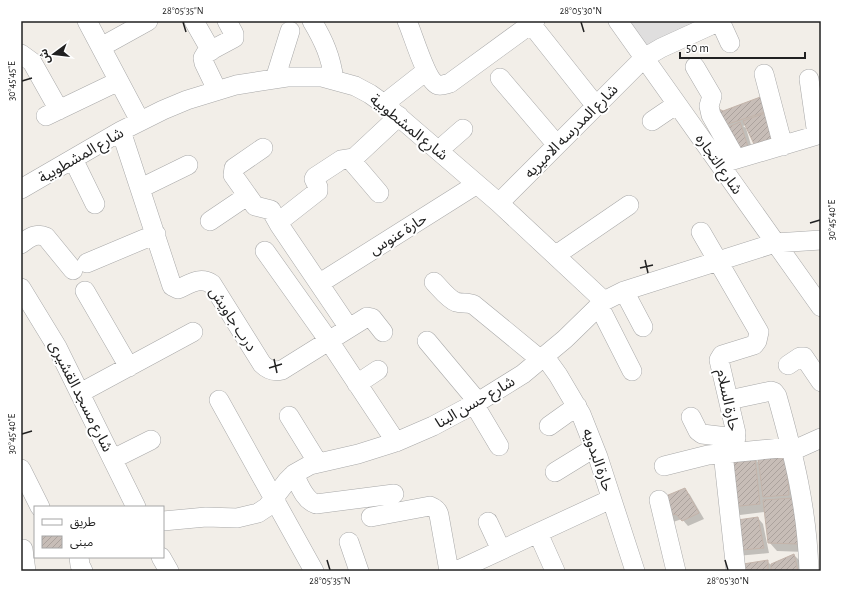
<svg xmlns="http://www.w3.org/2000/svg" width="842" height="592" font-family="'Alegreya Sans','Noto Sans Arabic',sans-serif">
	<defs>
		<pattern id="building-hatch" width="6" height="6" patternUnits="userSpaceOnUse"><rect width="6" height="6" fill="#c7bdb7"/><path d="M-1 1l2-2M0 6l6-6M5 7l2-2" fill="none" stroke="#aba29d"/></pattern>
	</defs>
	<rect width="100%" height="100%" fill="#f2eee8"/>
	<path fill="#dfdede" d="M619 21H716L645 57Z"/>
	<path fill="#0003" d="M763 97 782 143 755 144 746 125 743 126 746 128 753 152 735 150 723 112Z
		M755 459 760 464 791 461 806 552 777 551 769 542 765 512 740 515 731 507Z
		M685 489 690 495 704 519 688 526 682 519 673 522 667 516Z
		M758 518 763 524 769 553 737 556Z
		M794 555 799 560 802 571H739L767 561 772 566Z"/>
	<path fill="url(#building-hatch)" stroke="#c4b4aa" d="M763 96 768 111 722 126 719 109 723 111Z
		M771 111 777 137 754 144 743 121Z
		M740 122 748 147 734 151 724 129Z
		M786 455 789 495 763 497 758 458Z
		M755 458 760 504 730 507 725 461Z
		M685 488 699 513 682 521 676 514 666 517 661 498Z
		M793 498 798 544 768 543 763 500Z
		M758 517 764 548 730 551 724 522Z
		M794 554 798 571H771V564Z
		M768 560V571H738L737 565Z"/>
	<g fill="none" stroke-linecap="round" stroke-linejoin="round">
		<g stroke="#a8a8a8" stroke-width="20">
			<path id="minor" d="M87 21 140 121
				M194 21 211 51
				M312 21C324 41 331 57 334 80
				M407 21C413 34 426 81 438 85 442 86 446 84 450 83L535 21
				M618 21 821 307
				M531 24 596 106
				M101 47 148 21
				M21 54 32 62 59 110
				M695 67 712 96 709 106 711 115 736 159
				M764 74 783 146
				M500 78 557 145
				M275 79 290 31
				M809 79 817 135
				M217 90 204 63 203 58 206 53 234 38V34L227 21
				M384 104 426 71
				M46 116 119 81
				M652 121 677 104
				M121 131 172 286 178 289C190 284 200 276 212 284L262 364C268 370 274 372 282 370L367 317 372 318 383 332
				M263 148 234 168 233 175 255 206 271 210 280 226 349 328
				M439 150 463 129
				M73 159 95 204
				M350 159 379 193
				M720 164 821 134
				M141 188 188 165
				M21 189 121 131 163 110 187 100 236 85 287 77H322L355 86 370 94 384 104 499 203 604 301
				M499 203 644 58 661 48 720 21 730 43
				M210 221 247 196
				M280 223 281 220 318 191V187L314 179 315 177 341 160 354 158 399 116
				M701 232 759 332 757 341 754 345 725 354 722 355 719 360 736 433C735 445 724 450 724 462L736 571
				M21 244C29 238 36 232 46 237L73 270
				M265 251 329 341 396 442
				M556 255 629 205
				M87 263 156 234
				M434 282C440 288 448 299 456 302 462 304 468 302 474 305L541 360
				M320 283 477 184
				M21 288 57 347 136 507
				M85 291 129 367
				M624 291 643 327
				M599 306 632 371
				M427 341 478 402
				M545 357 558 375 581 414 598 457 635 571
				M788 365 800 357H804L821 382
				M357 384 378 370
				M80 393 193 332
				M219 400 314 571
				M729 400 771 391 774 392 777 396C794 456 807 508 809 571
				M474 404 499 446
				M289 416 318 463
				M691 417 698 431 702 434 736 438
				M549 426 577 406
				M792 451 821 438
				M113 459 151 440
				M664 466 708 455 791 447
				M21 469 40 507
				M555 472 594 448
				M294 474C299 484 304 500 316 504L394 494
				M659 500 676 571
				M371 517 430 506C435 508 438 510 439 515L449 571
				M163 521 206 517 237 518 258 513 267 507 287 481 294 474 310 465 358 454 396 442 433 426 478 402 523 374 565 339 604 301 624 291 775 243 821 240
				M488 522 501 550
				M538 533 555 571
				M349 542 359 571
				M23 549 26 571
				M79 557 80 565 83 571
				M161 557 169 571
				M456 571 611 499"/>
		</g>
		<use href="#minor" stroke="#fff" stroke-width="19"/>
	</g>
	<path fill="none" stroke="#212121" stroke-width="1.5" d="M183 22 186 32M581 22 584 32M22 81 32 78M810 223 820 220M645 260 648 273M640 268 653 265M274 359 277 373M269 368 282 364M22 434 32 431M327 560 330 570M725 560 728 570"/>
	<g text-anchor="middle" stroke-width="4" stroke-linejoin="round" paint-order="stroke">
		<g font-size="15" fill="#212121" stroke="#fff">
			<text transform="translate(409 127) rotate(39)" y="5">شارع المشطوبية</text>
			<text transform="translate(571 131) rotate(-45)" y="5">شارع المدرسه الاميريه</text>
			<text transform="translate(81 155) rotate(-30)" y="5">شارع المشطوبية</text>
			<text transform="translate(719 164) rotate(55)" y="5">شارع التجاره</text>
			<text transform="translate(398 234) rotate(-32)" y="5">حارة عنوس</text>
			<text transform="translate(233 319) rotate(57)" y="5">درب جاويش</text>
			<text transform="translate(81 396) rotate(63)" y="5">شارع مسجد القشيرى</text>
			<text transform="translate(728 400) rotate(78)" y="5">حارة السلام</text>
			<text transform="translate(475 402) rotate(-30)" y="5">شارع حسن البنا</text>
			<text transform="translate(598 460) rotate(71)" y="5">حارة البدويه</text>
		</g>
	</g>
	<rect width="842" height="592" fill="none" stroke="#ffffff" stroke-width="44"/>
	<rect x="34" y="506" width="130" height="52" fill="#ffffff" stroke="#a6a6a6"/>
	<rect x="42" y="519" width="20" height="6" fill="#ffffff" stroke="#a6a6a6"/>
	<text x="70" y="526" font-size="12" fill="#212121">طريق</text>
	<rect x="42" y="536" width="20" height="12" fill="url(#building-hatch)" stroke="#a6a6a6"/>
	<text x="70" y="546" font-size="12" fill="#212121">مبنى</text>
	<g transform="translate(54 54) rotate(255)" stroke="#ffffff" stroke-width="3" paint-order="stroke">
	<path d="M0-3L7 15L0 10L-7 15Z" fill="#212121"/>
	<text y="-6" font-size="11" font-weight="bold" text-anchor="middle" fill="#212121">ش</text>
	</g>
	<path d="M680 52v6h125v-6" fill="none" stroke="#212121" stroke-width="2"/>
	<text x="686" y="52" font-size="12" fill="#212121" stroke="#ffffff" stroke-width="3" paint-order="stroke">50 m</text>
	<rect x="22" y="22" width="798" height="548" fill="none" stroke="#212121" stroke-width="1.5"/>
	<g font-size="10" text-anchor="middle" fill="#212121">
		<text x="183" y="14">28°05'35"N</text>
		<text x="581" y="14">28°05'30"N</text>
		<text transform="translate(11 81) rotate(-90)" y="4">30°45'45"E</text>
		<text transform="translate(831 220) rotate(-90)" y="4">30°45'40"E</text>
		<text transform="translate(11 434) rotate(-90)" y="4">30°45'40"E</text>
		<text x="330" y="584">28°05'35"N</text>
		<text x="728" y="584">28°05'30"N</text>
	</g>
</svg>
